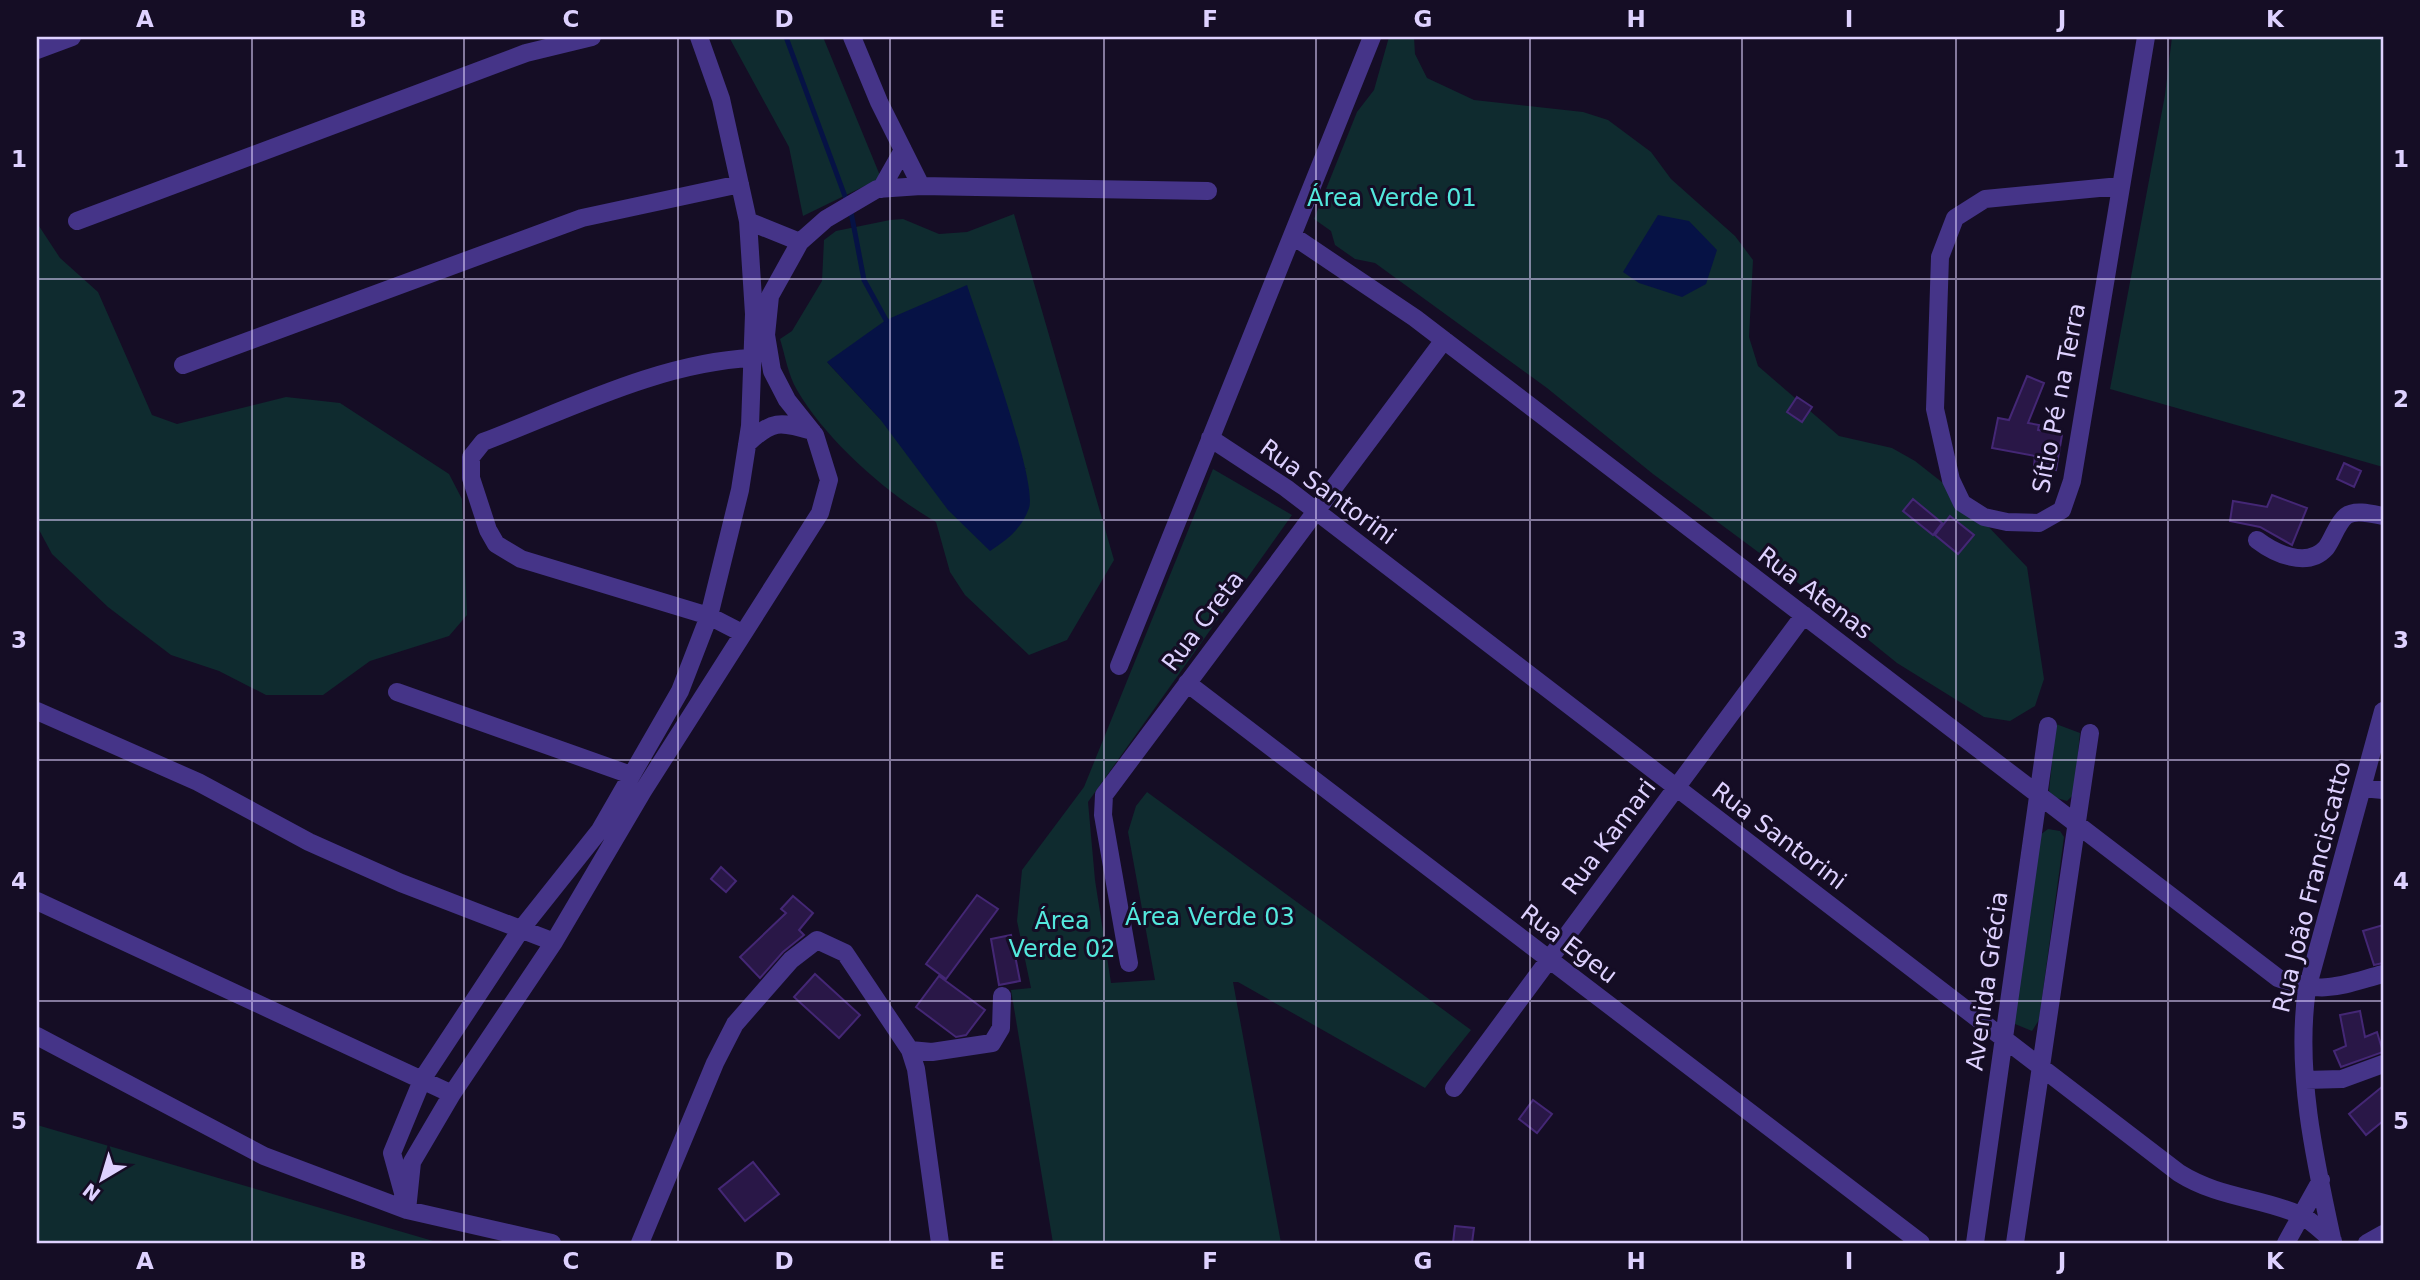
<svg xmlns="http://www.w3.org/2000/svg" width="2420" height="1280" font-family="'DejaVu Sans',sans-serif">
	<rect width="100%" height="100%" fill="#150d25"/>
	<path fill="#0f2b2f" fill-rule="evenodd" d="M729 37H823L881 178 803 216 789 147Z
		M1389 37H1414L1415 54 1427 78 1474 100 1583 112 1608 120 1651 152 1671 179 1735 236 1753 260 1749 337 1758 366 1839 436 1892 448 1915 461 1957 494 2027 567 2044 679 2035 706 2010 721 1984 717 1897 663 1777 566 1653 474 1547 388 1375 263 1355 259 1335 245 1331 231 1314 219 1357 112 1374 90Z
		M2172 37H2383V467L2110 389 2165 95Z
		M1014 214 1114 560 1067 640 1029 655 965 595 950 572 936 522C886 493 826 440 797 390 788 375 785 355 780 339L792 331 822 281 824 240 836 231 890 220 903 219 939 234 967 232ZM827 362 1027 469 880 419Z
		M37 223 60 258 98 292 152 415 177 424 286 397 340 403 449 474 462 499 467 615 449 636 370 661 323 695H266L219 671 171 655 108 607 52 554 37 526Z
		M1213 469 1292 515 1088 802 1095 880 1111 983 1155 980 1128 832 1136 806 1147 792 1471 1030 1425 1088 1238 982H1233L1281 1243H1053L1011 990 1031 988 1017 921 1022 870 1084 787Z
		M2056 724 2080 733 2074 794 2067 801 2053 797 2049 791Z
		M2048 829 2060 831 2064 837 2039 1020 2032 1031 2015 1024 2014 1008 2040 835Z
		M37 1125 440 1243H37Z"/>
	<path fill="#061245" d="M1658 215 1689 221 1717 250 1706 284 1682 297 1639 283 1623 272Z
		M967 285C979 322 1038 480 1029 508 1022 528 1008 539 990 551L948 510 880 419 827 362 886 320Z"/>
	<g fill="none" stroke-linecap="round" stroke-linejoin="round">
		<path stroke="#061245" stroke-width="5" d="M786 37 846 199
			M851 212 864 280 886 320"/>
	</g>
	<path fill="#291747" stroke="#442775" stroke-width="2" d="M2027 376 2044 383 2028 423 2039 425 2038 430 2062 435 2056 470 2034 466 2035 456 1992 448 1998 418 2009 420Z
		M1797 397 1812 407 1802 422 1787 412Z
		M2344 463 2361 471 2354 487 2337 479Z
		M2272 495 2307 508 2292 545 2260 527 2230 521 2233 501 2267 507Z
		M1913 499 1942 523 1933 535 1903 511Z
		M1950 516 1974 535 1958 554 1935 535Z
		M721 867 736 881 726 892 711 879Z
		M977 895 998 909 946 979 926 964Z
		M793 896 813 913 799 930 804 935 783 952 760 978 740 957 786 913 781 909Z
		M2383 925V963L2374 965 2363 931Z
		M1011 935 1020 981 999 985 991 939Z
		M815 974 860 1015 839 1038 794 997Z
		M939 976 985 1010 966 1035 956 1037 916 1007Z
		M2360 1011 2365 1037 2377 1032 2383 1052 2341 1067 2334 1051 2346 1046 2340 1015Z
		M2383 1086V1121L2366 1135 2349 1114Z
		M1533 1100 1552 1114 1537 1133 1519 1119Z
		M753 1162 779 1194 745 1221 719 1189Z
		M1455 1226 1474 1228 1472 1243H1453Z"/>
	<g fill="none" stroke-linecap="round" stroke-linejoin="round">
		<path stroke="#453488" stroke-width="18" d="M852 37 879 102 921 186
			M37 50 72 37
			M2120 186 1985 199 1955 218 1940 257 1935 409 1951 480 1962 503 1984 517 2007 522 2039 523 2062 510 2072 481 2146 37
			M881 189 903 150
			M77 221 526 53 592 37
			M748 221 800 242
			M1293 236 1415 318 2278 978C2323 995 2339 986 2383 974
			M183 365 582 218 740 184
			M1210 438 1286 488 2179 1173C2219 1198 2258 1197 2298 1214 2311 1219 2323 1233 2333 1241
			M747 444C772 420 780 421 812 431
			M2257 540C2274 553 2307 569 2326 548 2333 539 2337 523 2346 516 2355 509 2373 514 2383 516
			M742 633 709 616 521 559 496 544 488 530 471 478V457L483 442C567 410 661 362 752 358
			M1119 666 1372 37
			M1187 683 1921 1243
			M397 692 631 775
			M37 711 198 782 309 842 401 883 554 942
			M2362 788 2383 790
			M37 901 452 1094
			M1129 963 1103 815 1104 795 1444 340
			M37 1036 264 1156 407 1210 552 1243
			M910 1050 932 1052 992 1043 1001 1028 1002 996
			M2305 1080 2342 1079 2383 1064
			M1454 1088 1804 615
			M405 1200 392 1153 423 1078 522 928 600 830 680 691 709 616 740 490 750 426 754 314 748 221 721 99 699 37
			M407 1210 412 1162 452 1094 554 942 643 791 820 513 829 480 815 435 787 400 772 371 766 335 770 296 800 242 826 219 877 189 921 186 1208 191
			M640 1243 715 1063 735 1024 791 960 817 940 845 953 910 1050 916 1069 940 1243
			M1975 1243 2048 726
			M2015 1243 2090 733
			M2286 1243 2321 1180
			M2333 1243C2315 1161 2295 1072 2307 989L2383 711
			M2367 1243 2383 1234"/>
	</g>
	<path fill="none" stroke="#ded1ff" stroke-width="2" stroke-opacity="0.55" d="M252 37V1243M464 37V1243M678 37V1243M890 37V1243M1104 37V1243M1316 37V1243M1530 37V1243M1742 37V1243M1956 37V1243M2168 37V1243M37 279H2383M37 520H2383M37 760H2383M37 1001H2383"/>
	<g text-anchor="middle" stroke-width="6" stroke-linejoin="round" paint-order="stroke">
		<g font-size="24" fill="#53e8dd" stroke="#150d25">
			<text x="1392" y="206">Área Verde 01</text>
			<text x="1210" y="925">Área Verde 03</text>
			<text x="1062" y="929">Área<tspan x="1062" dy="28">Verde 02</tspan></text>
		</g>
		<g font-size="24" fill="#ded1ff" stroke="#150d25">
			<text transform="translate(2059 398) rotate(-79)" y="8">Sítio Pé na Terra</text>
			<text transform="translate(1328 492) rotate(36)" y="8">Rua Santorini</text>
			<text transform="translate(1815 593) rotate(37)" y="8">Rua Atenas</text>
			<text transform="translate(1203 621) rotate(-53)" y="8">Rua Creta</text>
			<text transform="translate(1779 836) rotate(37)" y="8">Rua Santorini</text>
			<text transform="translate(1609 837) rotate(-53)" y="8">Rua Kamari</text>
			<text transform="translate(2312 887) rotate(-76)" y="8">Rua João Franciscatto</text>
			<text transform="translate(1569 944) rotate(37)" y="8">Rua Egeu</text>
			<text transform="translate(1987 981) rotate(-82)" y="8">Avenida Grécia</text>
		</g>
	</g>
	<rect width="2420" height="1280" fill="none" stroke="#150d25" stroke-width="77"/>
	<g transform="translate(102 1179) rotate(218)" stroke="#150d25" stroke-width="5" paint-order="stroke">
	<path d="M0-5L12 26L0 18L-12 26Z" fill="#ded1ff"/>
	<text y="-10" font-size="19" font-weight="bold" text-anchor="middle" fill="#ded1ff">N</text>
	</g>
	<rect x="38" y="38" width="2344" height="1204" fill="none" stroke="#ded1ff" stroke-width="2.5"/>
	<g font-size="23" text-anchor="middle" font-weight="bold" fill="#ded1ff">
		<text x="145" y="27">A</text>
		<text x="358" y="27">B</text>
		<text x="571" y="27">C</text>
		<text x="784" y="27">D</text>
		<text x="997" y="27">E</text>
		<text x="1210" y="27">F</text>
		<text x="1423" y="27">G</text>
		<text x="1636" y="27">H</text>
		<text x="1849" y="27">I</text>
		<text x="2062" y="27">J</text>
		<text x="2275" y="27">K</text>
		<text x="19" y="167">1</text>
		<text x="2401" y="167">1</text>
		<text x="19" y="407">2</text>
		<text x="2401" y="407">2</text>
		<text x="19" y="648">3</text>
		<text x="2401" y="648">3</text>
		<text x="19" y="889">4</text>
		<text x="2401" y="889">4</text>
		<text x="19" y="1129">5</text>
		<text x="2401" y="1129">5</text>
		<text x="145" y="1269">A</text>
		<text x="358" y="1269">B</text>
		<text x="571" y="1269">C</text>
		<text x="784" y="1269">D</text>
		<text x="997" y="1269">E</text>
		<text x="1210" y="1269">F</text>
		<text x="1423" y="1269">G</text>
		<text x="1636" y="1269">H</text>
		<text x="1849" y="1269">I</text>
		<text x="2062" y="1269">J</text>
		<text x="2275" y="1269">K</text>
	</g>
</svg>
